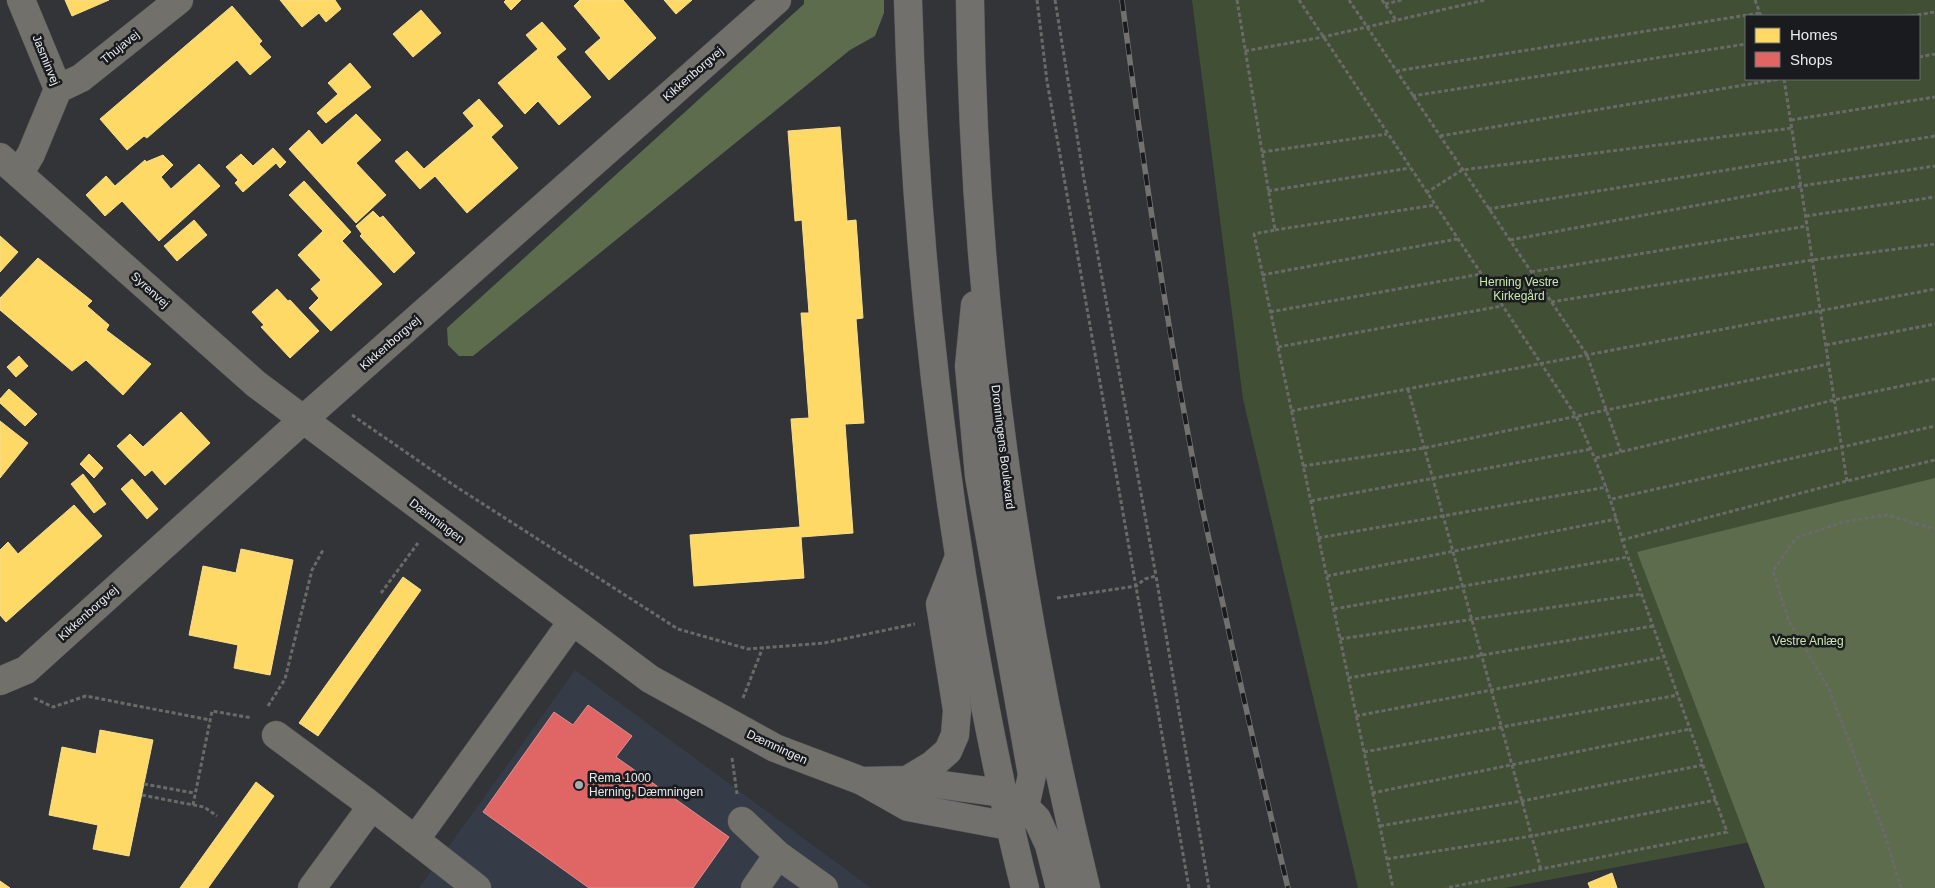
<svg xmlns="http://www.w3.org/2000/svg" width="1935" height="888" font-family="Arial,sans-serif">
	<rect width="100%" height="100%" fill="#323437"/>
	<path fill="#353c47" d="M575 670 871 888H419Z"/>
	<path fill="#414f35" fill-rule="evenodd" d="M1192 0H1935V888L1751 842 1505 888H1358L1243 399ZM1746 16H1919V79H1746Z"/>
	<path fill="#5c6c4d" d="M804 0H884V13L875 36 850 50 473 356H459L448 345 447 328 804 4Z
		M1935 478V888H1765L1637 552Z"/>
	<path fill="#ffd966" stroke="#f8de8f" d="M65 0H109L72 16Z
		M280 0H335L341 9 326 22 319 13 302 27Z
		M506 0H521L511 10 504 2Z
		M580 0H623L656 38 609 80 585 52 601 38 574 6Z
		M664 0H692L676 14Z
		M232 6 262 41 259 44 271 57 250 75 237 60 147 138 144 136 127 150 100 119Z
		M421 10 441 33 413 57 393 34Z
		M542 22 566 49 556 57 591 97 559 125 538 101 525 114 498 83 538 49 526 35Z
		M350 63 371 87 326 123 317 113 338 94 328 83Z
		M479 99 503 126 491 137 518 168 467 213 435 176 420 189 395 161 407 151 424 169 474 126 463 113Z
		M356 114 381 140 356 163 386 195 356 223 289 149 309 130 322 145Z
		M840 127 847 221 856 220 863 318 856 319 864 423 845 424 853 533 801 537 804 578 694 586 690 535 800 527 791 419 809 418 801 313H809L802 220 795 221 788 131Z
		M273 148 286 162 280 168 276 163 243 192 235 183 238 180 226 167 241 154 253 166Z
		M163 155 173 165 161 177 171 189 199 164 220 186 159 241 122 201 105 216 86 195 106 176 115 186 145 160 146 162Z
		M304 181 351 232 342 241 382 284 331 331 309 308 319 298 311 289 321 280 298 255 323 231 289 195Z
		M373 211 380 218 383 216 415 253 394 273 360 236 362 234 356 226Z
		M194 220 207 235 177 261 164 246Z
		M0 236 18 252 0 272Z
		M38 258 92 301 87 306 109 325 106 330 151 364 123 395 86 360 72 371 0 310V298Z
		M277 289 288 301 290 300 319 331 290 358 261 327 264 325 252 312Z
		M19 356 28 366 16 377 7 367Z
		M9 389 37 414 25 426 0 403V399Z
		M181 412 210 443 165 485 152 470 145 476 117 446 130 434 143 447Z
		M0 421 28 443 0 478Z
		M89 454 103 468 94 478 80 464Z
		M83 474 106 504 94 513 71 484Z
		M132 479 158 509 147 519 121 489Z
		M74 505 102 536 6 622 0 615V550L8 542 18 554Z
		M241 549 293 560 270 675 234 668 238 645 189 635 203 566 236 573Z
		M403 577 421 590 318 736 299 723Z
		M100 730 153 740 129 856 93 849 98 825 49 815 62 747 96 754Z
		M256 782 274 796 208 888H180Z
		M1612 873 1617 888H1590L1588 883Z
		M0 881 10 888H0Z"/>
	<path fill="#e06666" stroke="#e28e8f" d="M588 705 632 736 616 757 729 837 693 888H589L483 812 554 712 573 725Z"/>
	<g fill="none" stroke-linecap="round" stroke-linejoin="round">
		<g stroke="#505153" stroke-width="29">
			<path id="minor" d="M58 89 81 78 179 0
				M0 157 256 384 650 679 775 748 862 781
				M19 174 31 154 58 89 21 0
				M0 681 26 670 315 409 777 0
				M276 735 368 803 477 888
				M742 821 778 855
				M415 840 572 622
				M312 888 372 806
				M755 888 778 855 824 888"/>
		</g>
		<g stroke="#505153" stroke-width="29">
			<path id="major" d="M908 0C914 215 936 429 973 641 988 724 1004 806 1025 888
				M970 0C974 299 1015 597 1086 888
				M907 780 932 765 948 751 955 735 957 710 940 604 959 557
				M862 781 908 807 1009 826 1025 807 1032 775 979 476 969 366 975 305
				M862 781 907 780 1002 793 1025 807 1037 819 1049 845 1060 888"/>
		</g>
		<path stroke="#6a6a69" stroke-width="3" stroke-dasharray="4 2.5" stroke-linecap="butt" d="M1037 0 1047 81 1189 888
			M1055 0 1084 179 1156 576
			M1237 0 1275 230 1254 234 1393 888
			M1299 0 1576 416C1595 457 1611 496 1622 540L1727 832 1446 888
			M1349 0 1587 355 1621 452
			M1382 0 1396 20
			M1755 0 1761 16
			M1385 4 1402 0
			M1911 16 1935 12
			M1245 51 1323 37 1485 0
			M1919 57 1935 54
			M1396 71 1760 13
			M1784 79 1847 481
			M1412 96 1746 44
			M1791 120 1935 97
			M1440 136 1780 79
			M1262 152 1387 134
			M1268 191 1410 168
			M1426 193 1462 170 1792 128
			M1488 209 1935 136
			M1806 216 1935 197
			M1275 230 1435 205
			M1510 240 1801 186 1935 166
			M1531 272 1807 226
			M1262 275 1457 239
			M1551 302 1812 260 1935 244
			M1270 312 1481 274
			M1826 345 1935 324
			M1278 347 1502 306
			M1408 389 1541 870
			M1291 411 1935 289
			M352 415 455 486 678 629 748 649 824 643 915 624
			M1596 458 1834 400 1935 379
			M1303 466 1424 448 1828 364
			M1612 499 1935 426
			M1311 501 1591 449
			M1318 538 1607 487
			M1622 540 1847 481 1935 460
			M1327 576 1617 519
			M381 593 418 543
			M1057 598 1136 586 1145 579 1156 576 1209 888
			M1334 609 1628 557
			M1340 639 1642 594
			M1348 678 1653 626
			M34 698 53 707 86 696 210 720
			M743 698 763 647
			M268 706 285 679 312 570 323 550
			M1356 716 1664 657
			M1364 752 1678 695
			M732 758 737 794
			M144 784 194 793
			M1372 793 1690 729
			M142 795 204 807 217 816
			M193 805 212 711 252 718
			M1380 826 1522 801 1703 765
			M1387 859 1532 836 1716 800
			M1901 888 1885 835 1829 689 1789 621 1773 571 1796 538 1843 522 1887 515 1935 529"/>
		<use href="#minor" stroke="#72706b" stroke-width="28"/>
		<use href="#major" stroke="#72706d" stroke-width="28"/>
		<g stroke="#727170" stroke-width="5.5">
			<path id="rail" d="M1122 0C1144 172 1169 345 1204 516 1230 640 1258 764 1288 888"/>
		</g>
		<use href="#rail" stroke="#191b1e" stroke-width="4" stroke-dasharray="11" stroke-linecap="butt"/>
	</g>
	<circle fill="#a8aaae" stroke="#191b1e" stroke-width="2" cx="579" cy="785" r="5"/>
	<g text-anchor="middle" stroke-width="5" stroke-linejoin="round" paint-order="stroke">
		<g font-size="12" fill="#e7eaee" stroke="#191b1e">
			<text transform="translate(120 47) rotate(-39)" y="4">Thujavej</text>
			<text transform="translate(46 60) rotate(68)" y="4">Jasminvej</text>
			<text transform="translate(693 74) rotate(-41)" y="4">Kikkenborgvej</text>
			<text transform="translate(150 290) rotate(42)" y="4">Syrenvej</text>
			<text transform="translate(390 343) rotate(-41)" y="4">Kikkenborgvej</text>
			<text transform="translate(1003 447) rotate(83)" y="4">Dronningens Boulevard</text>
			<text transform="translate(437 521) rotate(37)" y="4">Dæmningen</text>
			<text transform="translate(88 613) rotate(-42)" y="4">Kikkenborgvej</text>
			<text transform="translate(777 747) rotate(25)" y="4">Dæmningen</text>
		</g>
		<g font-size="12" fill="#c9eaac" stroke="#191b1e">
			<text x="1519" y="286">Herning Vestre<tspan x="1519" dy="14">Kirkegård</tspan></text>
			<text x="1808" y="645">Vestre Anlæg</text>
		</g>
		<g font-size="12" fill="#e7eaee" stroke="#191b1e" text-anchor="start">
			<text x="589" y="782">Rema 1000<tspan x="589" dy="14">Herning, Dæmningen</tspan></text>
		</g>
	</g>
	<rect x="1745" y="15" width="175" height="65" fill="#191b1e" stroke="#6b6e71"/>
	<rect x="1755" y="28" width="25" height="15" fill="#ffd966" stroke="#6b6e71"/>
	<text x="1790" y="40" font-size="15" fill="#e7eaee">Homes</text>
	<rect x="1755" y="52" width="25" height="15" fill="#e06666" stroke="#6b6e71"/>
	<text x="1790" y="65" font-size="15" fill="#e7eaee">Shops</text>
</svg>
